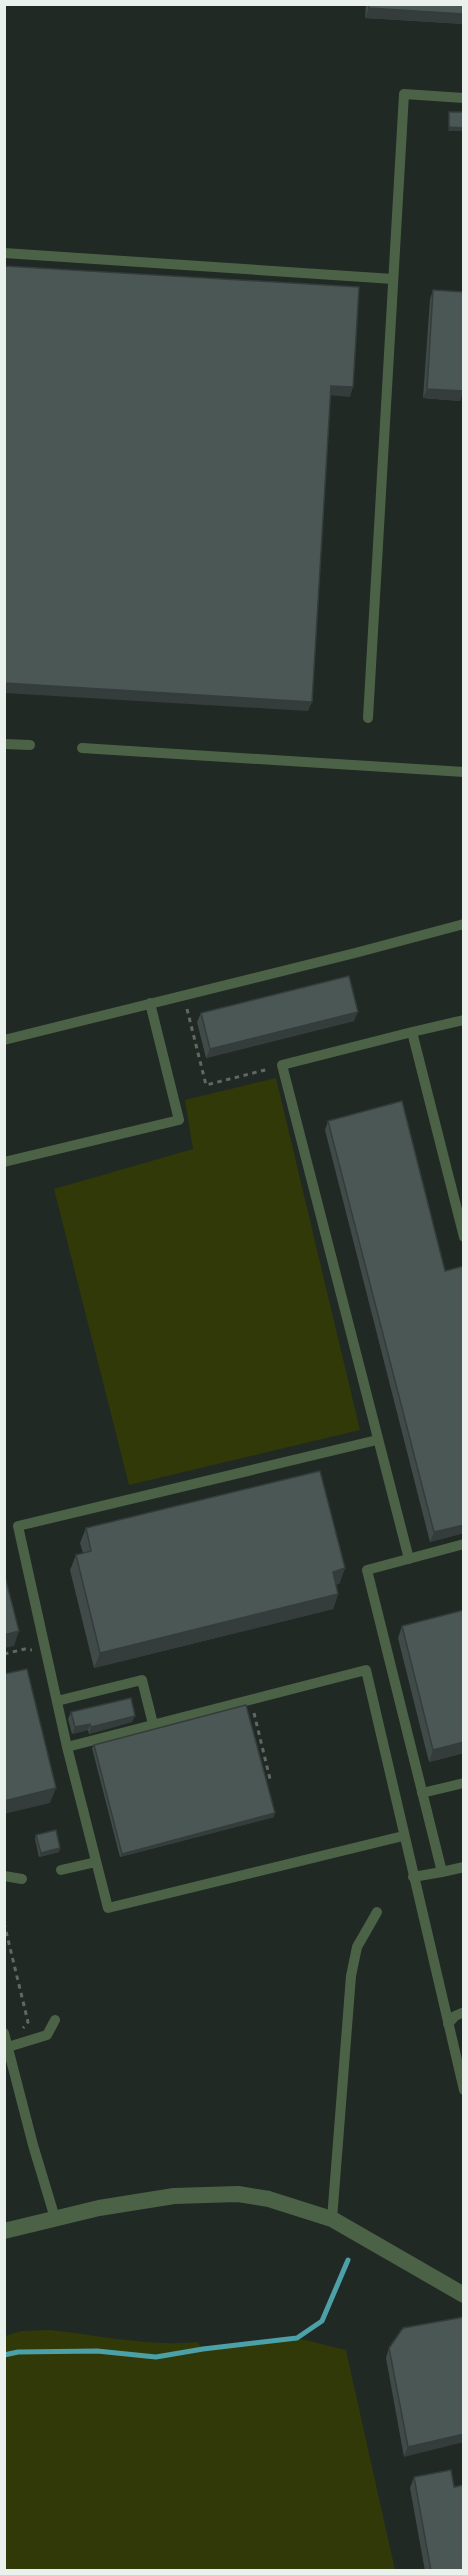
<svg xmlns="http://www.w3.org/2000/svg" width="468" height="2575" font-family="Manrope,sans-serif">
	<rect width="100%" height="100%" fill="#202924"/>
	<path fill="#313908" d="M276 1078 360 1430 129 1485 54 1189 193 1149 185 1100Z
		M50 2330C97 2335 151 2347 197 2342L203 2349 297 2338 346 2350 395 2570H5V2336L21 2331Z"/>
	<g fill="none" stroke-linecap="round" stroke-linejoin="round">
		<path stroke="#4ca0a7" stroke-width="5" d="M4 2355 18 2352 97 2351 156 2357 203 2349 297 2338 322 2321 348 2260"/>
		<path stroke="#606864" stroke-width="3" stroke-dasharray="4.5 4.5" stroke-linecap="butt" d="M187 1009 206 1085 269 1069
			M4 1654 25 1649 32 1650
			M254 1713 270 1779
			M4 1923 28 2022 23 2028"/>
		<path stroke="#4b6247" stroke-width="10" d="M4 253 393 279
			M368 718 404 94 464 98
			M4 744 30 745
			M82 748 464 772
			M464 1020 412 1032 464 1237
			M4 1040 355 953 464 924
			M4 1162 179 1120 150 1003
			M377 1440 18 1526 67 1747 108 1908 403 1836
			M464 1544 367 1570 442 1872 464 1867
			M409 1559 282 1065 412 1032
			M57 1701 142 1680 153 1724
			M67 1747 366 1670 464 2090
			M422 1793 464 1783
			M61 1870 96 1862
			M4 1876 22 1879
			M413 1877 442 1872
			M448 2024 455 2016 464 2012
			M4 2033 33 2145 55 2218
			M8 2047 47 2035 55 2020
			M332 2219 351 1976 357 1947 377 1912"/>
		<path stroke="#4b6247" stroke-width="16" d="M4 2231 99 2208 174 2196 238 2194 269 2199 332 2219 464 2295"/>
	</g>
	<path fill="#404b49" d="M366 4H464V24L365 18Z
		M433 290 463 391 460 401 423 398 430 299Z
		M201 1013 354 1021 206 1058 197 1022Z
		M328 1121 445 1271 464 1266V1533L430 1542 325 1130Z
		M86 1528 345 1568 339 1584H336L338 1594 333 1609 94 1668 70 1570 76 1555 83 1553 80 1543Z
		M464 1610V1753L429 1762 398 1638 402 1626Z
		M71 1712 132 1722 89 1734 88 1730 72 1734 68 1719Z
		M94 1745 274 1817 120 1857 92 1748Z
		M36 1835 59 1852 39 1857 35 1839Z
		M464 2317 404 2457 386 2358 389 2348Z
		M414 2477 454 2487 464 2571H425L410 2488Z"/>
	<path fill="#343d3c" d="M369 8 464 14V24L365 18Z
		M449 127 464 128V131H448Z
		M331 386 353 387 350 397 327 395Z
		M427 389 463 391 460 401 423 398Z
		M4 683 312 702 308 711 4 693Z
		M358 1012 354 1021 206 1058 210 1049Z
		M464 1525V1533L430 1542 434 1532Z
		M345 1568 339 1584 327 1587 333 1572Z
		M338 1594 333 1609 94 1668 100 1653Z
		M19 1631 14 1646 4 1648V1635Z
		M135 1716 132 1722 89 1734 91 1727Z
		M90 1724 88 1730 72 1734 75 1727Z
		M464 1742V1753L429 1762 433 1750Z
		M56 1788 50 1803 4 1814V1801Z
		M275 1813 274 1817 120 1857 122 1854Z
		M60 1848 59 1852 39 1857 41 1853Z
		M464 2434V2442L404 2457 408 2447Z"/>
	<path fill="#4b5755" stroke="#343d3c" stroke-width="1.5" d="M369 4H464V14L369 8Z
		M449 112H464V128L449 127Z
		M4 266 359 287 353 387 331 386 312 702 4 683Z
		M433 290 464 292 463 391 427 389Z
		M349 976 358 1012 210 1049 201 1013Z
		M402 1101 445 1271 464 1266V1525L434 1532 328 1121Z
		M320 1471 345 1568 333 1572 338 1594 100 1653 76 1555 91 1551 86 1528Z
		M4 1573 19 1631 4 1635Z
		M464 1610V1742L433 1750 402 1626Z
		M27 1669 56 1788 4 1801V1674Z
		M131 1698 135 1716 91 1727 90 1724 75 1727 71 1712Z
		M246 1705 275 1813 122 1854 94 1745Z
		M56 1830 60 1848 41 1853 36 1835Z
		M464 2317V2434L408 2447 389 2348 403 2328Z
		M451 2470 454 2487 464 2485V2571H431L414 2477Z"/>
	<rect width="468" height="2575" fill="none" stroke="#eaf0ec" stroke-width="12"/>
</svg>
